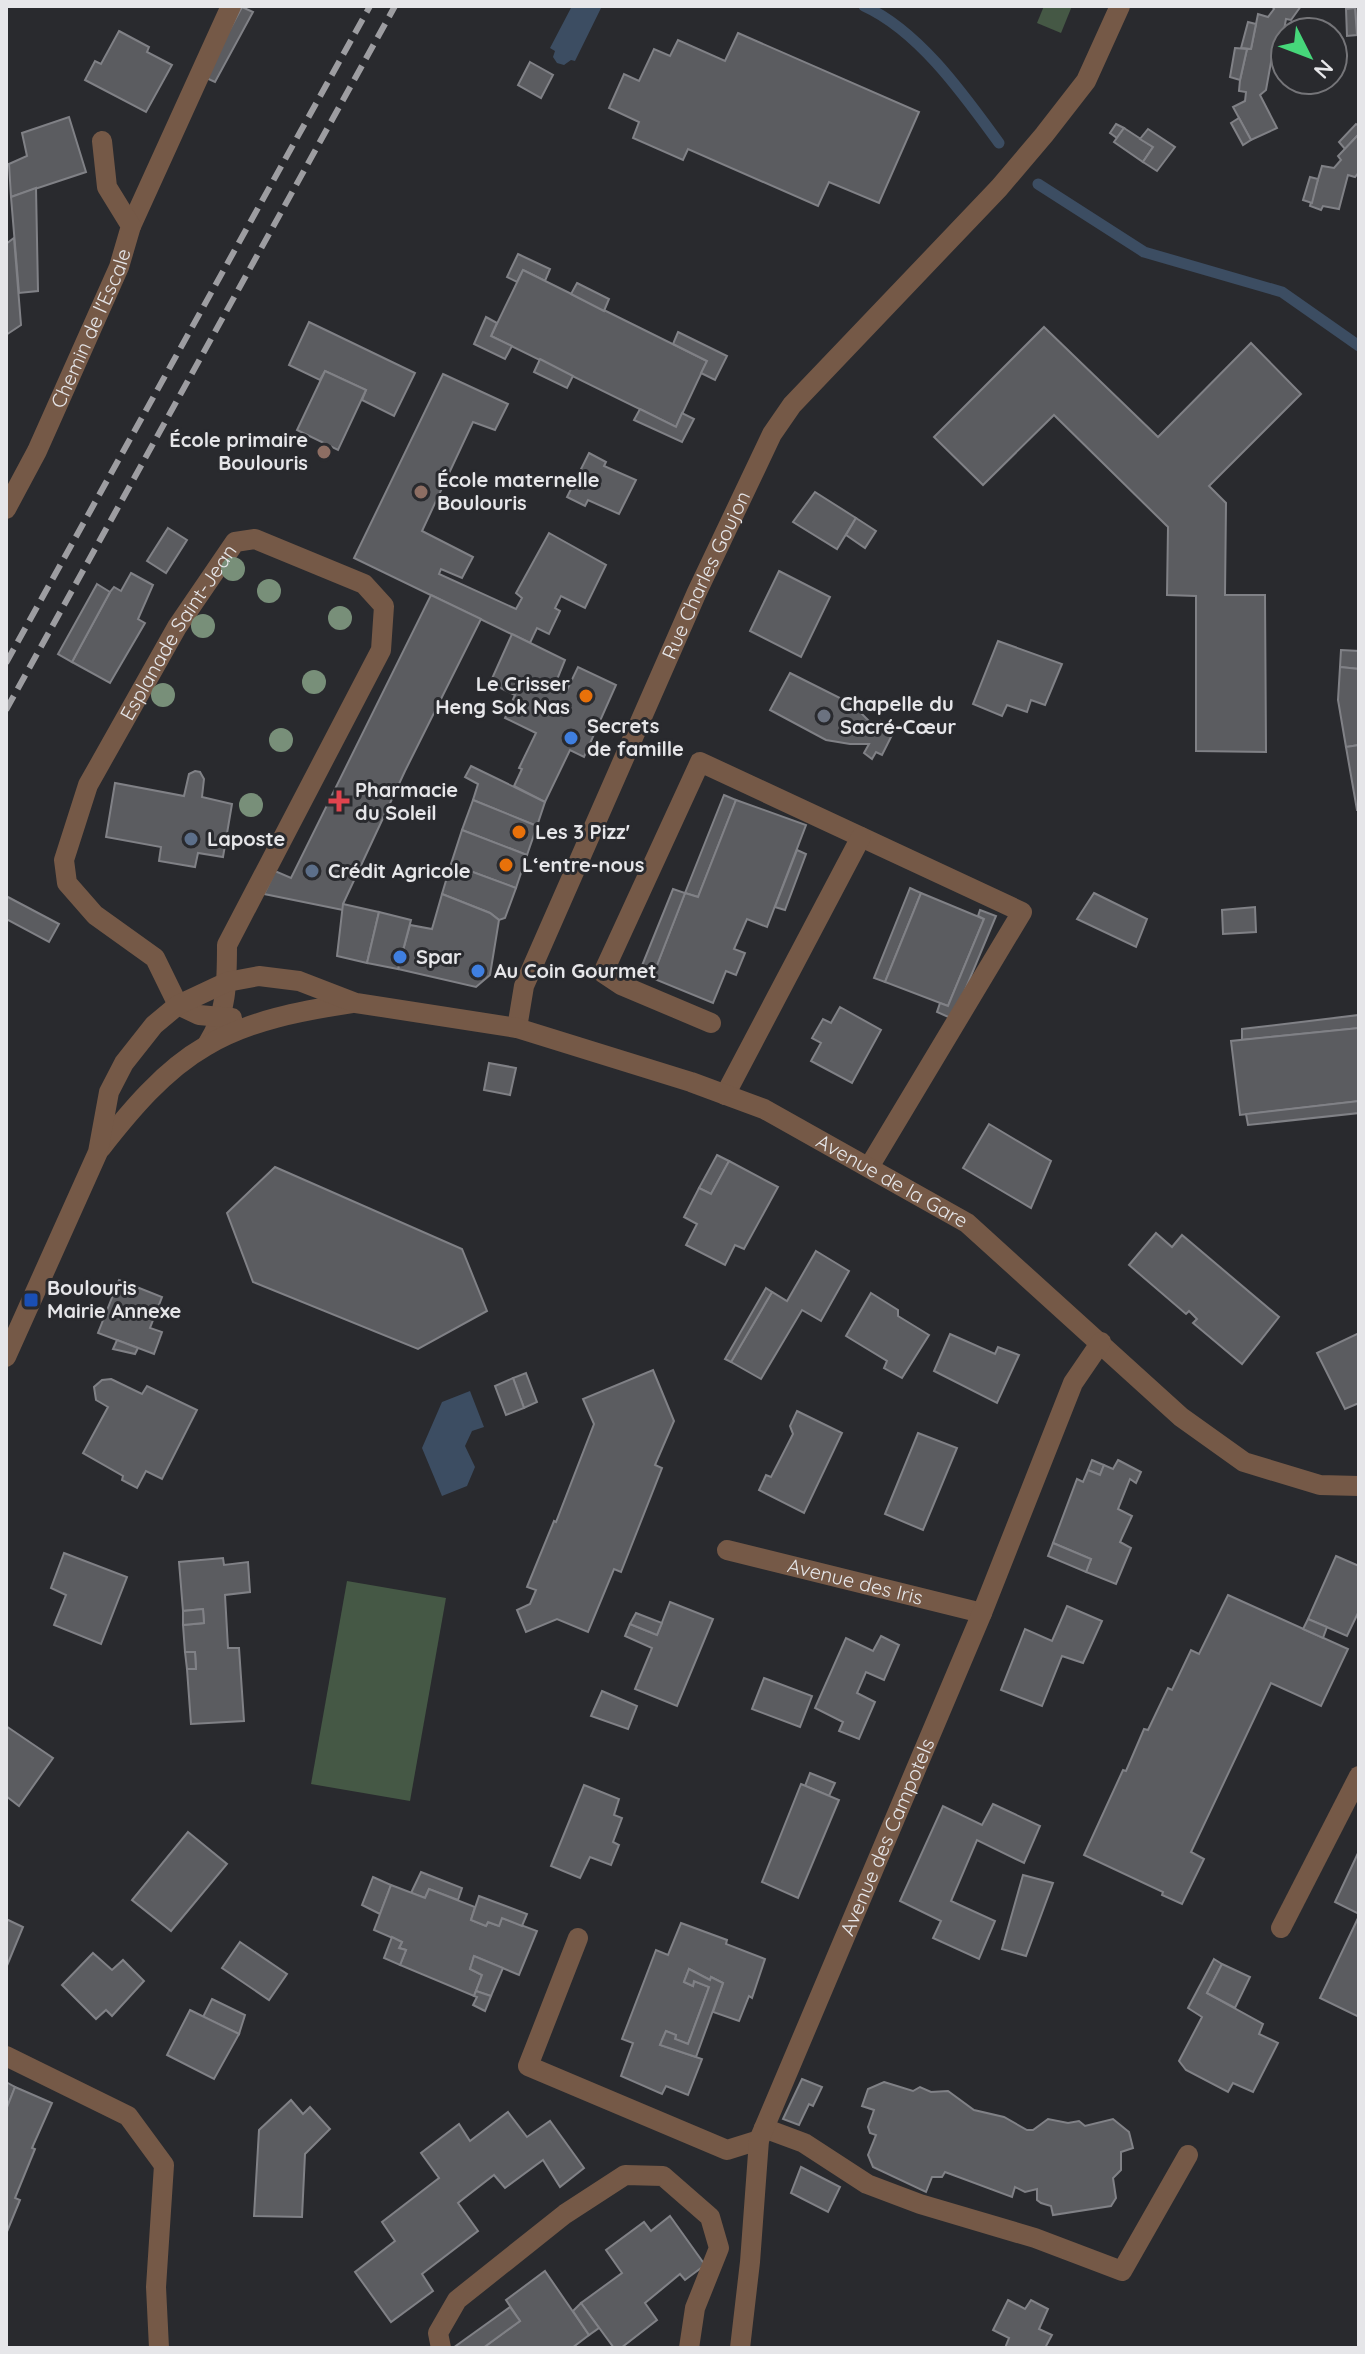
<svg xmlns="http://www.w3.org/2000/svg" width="1365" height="2354" font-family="Quicksand,sans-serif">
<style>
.green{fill:#455845}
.water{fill:#3c4d62}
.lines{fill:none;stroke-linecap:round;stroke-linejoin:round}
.stream{stroke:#3c4d62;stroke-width:11}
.building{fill:#5b5c60;stroke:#808186;stroke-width:2}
.minor{stroke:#755947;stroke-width:20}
.rail{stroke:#9d9da1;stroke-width:6;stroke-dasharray:16 8;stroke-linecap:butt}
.tree{fill:#788f79}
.education-dot{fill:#8d6e63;stroke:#292a2e;stroke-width:3}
.food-dot{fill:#e8710a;stroke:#292a2e;stroke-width:3}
.worship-dot{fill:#6b7280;stroke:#292a2e;stroke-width:3}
.shop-dot{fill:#3f7fe0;stroke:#292a2e;stroke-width:3}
.health-dot{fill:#e0444e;stroke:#292a2e;stroke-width:3}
.service-dot{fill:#5c6f8a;stroke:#292a2e;stroke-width:3}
.transit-dot{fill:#1a4fb4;stroke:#292a2e;stroke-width:3}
.labels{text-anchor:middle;stroke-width:6;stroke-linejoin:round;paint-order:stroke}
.street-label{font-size:20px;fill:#e6e6e9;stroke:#292a2e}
.poi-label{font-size:20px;font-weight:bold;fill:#e6e6e9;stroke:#292a2e;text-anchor:start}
</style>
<rect width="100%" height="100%" fill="#292a2e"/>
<g class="green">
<path d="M1044,6H1072L1061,33L1037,23Z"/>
<path d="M347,1581L446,1598L410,1801L311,1784Z"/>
</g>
<g class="water">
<path d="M572,6H602L575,61L571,60L564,65L557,63L553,57L555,51L550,48Z"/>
<path d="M470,1391L484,1427L472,1431L465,1446L475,1467L467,1486L442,1496L422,1448L442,1402Z"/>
</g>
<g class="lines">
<g class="stream">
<path d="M864,6C919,31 964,95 999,143"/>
<path d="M1038,184L1144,252L1282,292L1359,346"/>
</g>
</g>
<g class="building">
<path d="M1272,6H1301L1291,20L1286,19L1280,52L1273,51L1266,90L1260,95L1277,128L1251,140L1233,107L1245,101L1246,92L1239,91L1240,80L1247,49H1251L1258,14L1268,17L1274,9Z"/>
<path d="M1355,6H1359L1357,35L1355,8Z"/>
<path d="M242,7L253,12L215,82L204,77Z"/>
<path d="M1355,8L1357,35L1347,36L1346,9Z"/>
<path d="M1248,22L1256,24L1251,49L1241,48Z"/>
<path d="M119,31L149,47L147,52L172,65L146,112L85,80L95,61L101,64Z"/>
<path d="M738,33L919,112L879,203L829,182L818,206L688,149L683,160L633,138L639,122L609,108L624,74L639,81L654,49L670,56L678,40L725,61Z"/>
<path d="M1235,48L1247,49L1240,80L1230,77Z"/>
<path d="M530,62L553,75L541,98L518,85Z"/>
<path d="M69,117L86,172L11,197L9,164L27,156L22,133Z"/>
<path d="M1239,118L1251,140L1243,145L1231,123Z"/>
<path d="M1116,124L1124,128L1117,138L1110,133Z"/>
<path d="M1356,124L1359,126V134L1345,149L1339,142Z"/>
<path d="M1124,128L1153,147L1143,162L1114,142Z"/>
<path d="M1148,129L1175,147L1157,171L1143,162L1153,147L1140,139Z"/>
<path d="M1359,134V172L1355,177L1348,175L1339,209L1323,206L1321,210L1310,206L1322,166L1334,168L1341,160L1338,156Z"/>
<path d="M1310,177L1318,179L1312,203L1303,200Z"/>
<path d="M36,188L38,291L19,293L11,197Z"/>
<path d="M14,238L21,325L6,335V244Z"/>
<path d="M518,254L550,269L545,281L523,270L517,282L507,277Z"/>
<path d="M523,270L707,361L676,427L491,336Z"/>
<path d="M577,283L609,299L604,311L571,294Z"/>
<path d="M486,317L497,323L491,336L512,346L505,359L474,344Z"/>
<path d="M309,322L415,373L394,416L362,400L366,390L325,371L320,380L289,365Z"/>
<path d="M1044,327L1158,437L1251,343L1301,394L1209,486L1226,503L1225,595H1265L1266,752L1196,751V596L1167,595L1168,527L1054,415L983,485L934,437Z"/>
<path d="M678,332L727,356L715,380L701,373L707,361L673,344Z"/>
<path d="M540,359L573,376L567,388L534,372Z"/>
<path d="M325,371L366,390L338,450L297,430Z"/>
<path d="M443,374L508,404L495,430L473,422L422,531L473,557L462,578L441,569L439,574L516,609L522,598L516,593L549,533L606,565L585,608L561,596L555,608L560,611L549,634L537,628L530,643L354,558Z"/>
<path d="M640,409L676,427L682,413L694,419L682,442L634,420Z"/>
<path d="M589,453L606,462L604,466L636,480L619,514L588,500L585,506L567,497Z"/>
<path d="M815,492L856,518L837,549L793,522Z"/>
<path d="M856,518L876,531L865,548L846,535Z"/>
<path d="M168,528L187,540L166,573L147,561Z"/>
<path d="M779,571L830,597L801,657L750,631Z"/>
<path d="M131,573L153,585L138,619L145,623L110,683L72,662L110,592L114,587L121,591Z"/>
<path d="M97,584L110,592L72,662L58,654Z"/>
<path d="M431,595L481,619L405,771L343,904V910L264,894L275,871L291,878Z"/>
<path d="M512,634L565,660L556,682L567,690L578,667L616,685L584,757L570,750L545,802L514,786L522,769L519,768L536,733L505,718L515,695L490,683Z"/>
<path d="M998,641L1062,664L1045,705L1031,700L1027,712L1007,705L1002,716L973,704Z"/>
<path d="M1341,650L1359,651V669L1340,667Z"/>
<path d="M1340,667L1359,669V745L1346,747L1338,700Z"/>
<path d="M790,673L852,704L876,728L881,721L890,726L888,732L892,735L882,755L876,752L872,759L864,753L869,744H850L826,740L770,710Z"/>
<path d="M1359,745V810H1357L1346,747Z"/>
<path d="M471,766L545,802L537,826L473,800L478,784L465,777Z"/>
<path d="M195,771L200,772L204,779L202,797L232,804L223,857L198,853L195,867L159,861L161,847L106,837L115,783L184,796L189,774Z"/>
<path d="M724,795L736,800L698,897L685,893Z"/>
<path d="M473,800L537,826L527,855L462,830Z"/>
<path d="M736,800L806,825L767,927L747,919L734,949L745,953L736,975L726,971L713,1003L652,978L685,893L698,897Z"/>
<path d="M462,830L527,855L516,888L451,864Z"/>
<path d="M797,850L806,854L785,910L775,907Z"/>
<path d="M451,864L516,888L505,918L499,920L490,913L442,894Z"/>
<path d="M910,888L921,893L885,982L874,978Z"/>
<path d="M673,889L685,893L652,978L639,973Z"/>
<path d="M921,893L984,919L948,1006L885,982Z"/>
<path d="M1094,893L1147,919L1136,947L1077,919Z"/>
<path d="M442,894L490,913L499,920L490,975L476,987L398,969L410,925L432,929Z"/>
<path d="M6,896L59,924L49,942L6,919Z"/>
<path d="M343,904L379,912L367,963L337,956Z"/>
<path d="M1255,907L1256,932L1223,934L1222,910Z"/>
<path d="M980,910L996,916L953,1019L937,1012L940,1003L948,1006L984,919L978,916Z"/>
<path d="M379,912L411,920L398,969L367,963Z"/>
<path d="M840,1007L881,1030L852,1083L811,1061L821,1043L812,1038L823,1019L831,1023Z"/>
<path d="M1359,1015V1028L1242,1040V1029Z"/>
<path d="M1359,1028V1101L1240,1115L1231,1041Z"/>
<path d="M489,1063L516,1068L510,1095L484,1090Z"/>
<path d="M1359,1101V1113L1248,1125L1246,1114Z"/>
<path d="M989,1124L1051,1161L1031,1208L963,1168Z"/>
<path d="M717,1155L729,1161L711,1194L699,1188Z"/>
<path d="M729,1161L778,1187L744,1249L735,1245L725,1265L686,1245L697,1224L684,1217L699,1188L711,1194Z"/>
<path d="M275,1167L462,1249L487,1311L418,1349L253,1282L227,1213Z"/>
<path d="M1156,1233L1172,1247L1182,1235L1279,1317L1242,1364L1193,1323L1197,1319L1189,1311L1186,1314L1129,1265Z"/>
<path d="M816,1251L849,1271L821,1321L802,1310L761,1379L731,1362L772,1292L787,1301Z"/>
<path d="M119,1280L162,1297L150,1328L162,1332L154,1354L98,1333Z"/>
<path d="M766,1288L772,1292L731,1362L725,1359Z"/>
<path d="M871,1293L898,1310V1316L929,1335L902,1378L884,1368L887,1361L846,1336Z"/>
<path d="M1359,1333V1403L1345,1409L1317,1353Z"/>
<path d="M950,1334L995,1354L998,1347L1019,1355L997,1403L934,1371Z"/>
<path d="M117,1340L138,1348L135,1354L113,1349Z"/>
<path d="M653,1370L674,1421L655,1465L662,1468L621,1572L614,1569L588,1632L557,1619L526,1632L517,1610L530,1604L536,1590L527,1587L554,1521L556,1522L594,1424L583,1399Z"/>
<path d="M526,1373L537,1402L524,1408L513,1378Z"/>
<path d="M513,1378L524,1408L506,1415L495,1386Z"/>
<path d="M111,1379L142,1394L147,1386L197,1410L162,1479L146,1471L137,1488L122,1480L123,1476L83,1453L108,1407L96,1400L94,1387L102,1380Z"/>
<path d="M797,1411L842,1433L804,1513L759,1490L766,1475L771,1477L793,1434L790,1426Z"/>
<path d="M918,1433L957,1448L923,1530L885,1514Z"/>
<path d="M1092,1460L1104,1465L1100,1475L1088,1470Z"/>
<path d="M1118,1460L1141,1472L1136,1483L1130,1479L1118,1509L1132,1516L1120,1542L1131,1548L1116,1584L1086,1572L1091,1559L1053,1543L1077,1479L1083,1482L1088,1470L1100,1475L1104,1465L1113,1469Z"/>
<path d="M1053,1543L1091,1559L1086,1572L1048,1556Z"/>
<path d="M64,1553L127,1577L101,1644L54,1625L66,1595L51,1588Z"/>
<path d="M1336,1556L1359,1566V1611L1347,1636L1308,1619Z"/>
<path d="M223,1558L224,1565L248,1562L250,1592L225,1595L228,1648H239L244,1721L191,1724L187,1669H196L195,1652H185L183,1625L204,1623L203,1609L183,1611L179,1562Z"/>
<path d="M1228,1595L1348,1649L1321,1706L1271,1683L1191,1852L1204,1859L1182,1904L1162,1895L1163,1892L1084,1855L1123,1770L1126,1771L1144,1729L1148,1730L1168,1688L1172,1690L1191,1650L1199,1654Z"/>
<path d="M670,1602L713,1619L677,1706L635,1689L652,1648L625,1636L630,1624L657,1635Z"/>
<path d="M1067,1606L1102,1621L1083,1663L1062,1656L1042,1706L1001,1690L1025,1629L1052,1641Z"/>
<path d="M203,1609L204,1623L183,1625V1611Z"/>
<path d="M636,1613L662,1623L657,1635L630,1624Z"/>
<path d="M1308,1619L1327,1627L1323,1638L1303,1629Z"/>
<path d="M881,1636L899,1645L884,1680L866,1672L857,1693L875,1702L859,1739L839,1731L843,1722L815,1708L846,1638L873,1651Z"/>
<path d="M185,1652H195L196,1669H187Z"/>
<path d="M764,1678L812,1696L800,1727L752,1709Z"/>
<path d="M602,1691L637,1706L628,1729L591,1716Z"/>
<path d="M6,1726L53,1758L19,1806L6,1796Z"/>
<path d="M810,1773L835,1783L829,1796L805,1786Z"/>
<path d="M801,1784L839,1800L798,1898L762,1882Z"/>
<path d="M584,1785L619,1799L614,1815L622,1818L613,1842L619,1845L611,1865L590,1857L580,1878L551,1866Z"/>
<path d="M993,1804L1040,1826L1024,1863L977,1840L951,1901L995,1921L979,1959L933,1938L941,1921L900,1901L943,1806L982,1825Z"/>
<path d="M188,1832L227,1864L171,1931L132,1900Z"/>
<path d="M1359,1851V1914L1335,1902Z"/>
<path d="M421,1872L462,1888L458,1900L429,1889L425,1898L411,1893Z"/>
<path d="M1023,1875L1053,1883L1026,1956L1002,1949Z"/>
<path d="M373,1877L391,1885L380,1914L362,1905Z"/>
<path d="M391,1885L425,1898L429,1889L475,1907L471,1920L486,1926L488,1922L499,1926L502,1918L537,1931L519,1975L474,1956L470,1969L482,1975L474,1996L400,1965L406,1950L399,1948L402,1942L374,1930Z"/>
<path d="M479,1896L527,1914L522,1926L502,1918L499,1926L488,1922L486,1926L471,1920Z"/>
<path d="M1359,1916V2017L1320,1998Z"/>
<path d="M6,1919L23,1927L6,1968Z"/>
<path d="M681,1923L727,1940L726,1944L765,1959L752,1998L749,1996L739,2021L713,2012L723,1983L711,1977L710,1980L689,1969L684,1982L693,1986L694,1981L709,1987L688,2044L675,2039L676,2035L666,2031L660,2045L702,2059L688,2095L666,2086L662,2094L621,2076L633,2043L622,2039L656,1950L668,1955Z"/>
<path d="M392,1937L402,1942L399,1948L406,1950L400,1965L384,1958Z"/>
<path d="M240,1942L287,1974L269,2000L222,1968Z"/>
<path d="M93,1953L112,1970L123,1960L144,1981L112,2016L106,2010L96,2019L62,1985Z"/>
<path d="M474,1956L503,1968L491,1996L476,1991L482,1975L470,1969Z"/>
<path d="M1214,1959L1222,1964L1207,1993L1263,2024L1259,2034L1278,2043L1253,2092L1233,2083L1228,2092L1186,2070L1179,2061L1202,2017L1188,2008Z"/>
<path d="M1222,1964L1250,1977L1235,2008L1207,1993Z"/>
<path d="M689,1969L710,1980L711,1977L723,1983L696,2057L660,2045L666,2031L676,2035L675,2039L688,2044L709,1987L694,1981L693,1986L684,1982Z"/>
<path d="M476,1991L491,1996L485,2011L473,2005L477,1997L474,1996Z"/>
<path d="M212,1999L245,2015L239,2034L203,2017Z"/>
<path d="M190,2010L239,2034L214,2079L167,2055Z"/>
<path d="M802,2079L822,2087L813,2106L809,2104L799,2125L783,2119Z"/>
<path d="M6,2082L15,2087L6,2110Z"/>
<path d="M884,2082L913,2091L920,2087L931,2092L948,2091L974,2110L1004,2117L1027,2130H1033L1048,2119L1068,2123L1079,2121L1085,2126L1113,2119L1129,2132L1133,2148L1121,2152V2170L1113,2178L1116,2198L1111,2206L1053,2215L1051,2206L1041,2203L1037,2200V2189L1025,2192L1015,2187L1012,2197L945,2172L942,2177H932L926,2192L873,2167L868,2155L876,2135L870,2133L868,2127L874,2110L862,2106L868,2089Z"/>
<path d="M15,2087L52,2103L32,2148L35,2149L15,2198L20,2200L6,2234V2110Z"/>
<path d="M291,2100L303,2114L310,2107L330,2129L305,2154L302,2217L254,2216L259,2130Z"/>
<path d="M508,2112L527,2137L550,2121L584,2168L560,2187L543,2160L505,2188L494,2175L458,2203L478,2231L422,2274L433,2291L391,2322L355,2272L395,2241L382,2222L439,2178L421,2153L459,2124L470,2141Z"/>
<path d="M801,2167L840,2187L828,2212L791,2193Z"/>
<path d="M670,2216L705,2265L685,2280L680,2274L645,2303L657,2320L621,2348H614L581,2303L622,2273L606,2250L644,2222L651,2231Z"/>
<path d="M545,2271L589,2335L572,2348H483L520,2321L506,2300Z"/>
<path d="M1008,2300L1025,2309L1031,2300L1048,2309L1039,2329L1052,2335L1045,2348H1005L1009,2338L993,2330Z"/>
<path d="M581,2303L599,2328L589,2335L573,2311Z"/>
<path d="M510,2307L520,2321L483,2348H453Z"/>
</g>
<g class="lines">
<g class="minor">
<path d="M131,226L231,6"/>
<path id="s1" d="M6,509L37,451L119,267L131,226L107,187L102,141"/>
<path id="s2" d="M178,1005L155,958L95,915L67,883L64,860L88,785L177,627L235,542L255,539L364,584L384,606L381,650L227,945C227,982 227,1014 207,1045"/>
<path d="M178,1005L199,1015L232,1018"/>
<path d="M711,1023L621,985L603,973L700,762L1022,912L869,1167"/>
<path id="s3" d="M517,1028L524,986L697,592L772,434L792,405L999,188L1044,135L1086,81L1120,6"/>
<path d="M725,1095L861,837"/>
<path d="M101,1148C130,1111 164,1070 206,1046C250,1020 301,1011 352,1003"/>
<path id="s4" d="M6,1357L98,1152L109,1092L124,1063L154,1025L178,1005L227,982L259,976L299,981L356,1003L517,1028L691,1082L764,1109L967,1223L1181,1417L1244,1462L1320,1485L1359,1486"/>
<path id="s5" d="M727,1550L982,1613"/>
<path d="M1281,1928L1359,1776"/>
<path d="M578,1938L528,2066L727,2150L759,2140"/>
<path d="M6,2056L128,2116L164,2165L156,2287L159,2348"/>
<path d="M764,2128L804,2143L867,2184L920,2204L1035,2238L1122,2271L1188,2155"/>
<path d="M441,2348L438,2333L457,2300L565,2214L625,2175L663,2176L710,2217L719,2248L695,2308L689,2348"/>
<path id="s6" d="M740,2348L750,2262L759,2140L982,1613L1073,1383L1101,1342"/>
</g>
<g class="rail">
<path d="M6,663L370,6"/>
<path d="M6,710L395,6"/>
</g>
</g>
<g class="tree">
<circle cx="233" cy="569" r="12"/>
<circle cx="269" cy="591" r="12"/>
<circle cx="340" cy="618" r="12"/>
<circle cx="203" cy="626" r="12"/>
<circle cx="314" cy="682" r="12"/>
<circle cx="163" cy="695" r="12"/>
<circle cx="281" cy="740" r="12"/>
<circle cx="251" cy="805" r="12"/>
</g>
<g class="education-dot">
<circle cx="324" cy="452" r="8"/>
<circle cx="421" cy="492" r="8"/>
</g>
<g class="food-dot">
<circle cx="586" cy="696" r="8"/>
<circle cx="519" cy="832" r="8"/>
<circle cx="506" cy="865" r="8"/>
</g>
<circle class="worship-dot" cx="824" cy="716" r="8"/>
<g class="shop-dot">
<circle cx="571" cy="738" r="8"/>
<circle cx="400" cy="957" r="8"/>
<circle cx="478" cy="971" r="8"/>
</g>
<path class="health-dot" d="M335 789h8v8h8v8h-8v8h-8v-8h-8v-8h8z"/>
<g class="service-dot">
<circle cx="191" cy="839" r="8"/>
<circle cx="312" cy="871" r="8"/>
</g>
<rect class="transit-dot" x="23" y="1292" width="16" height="16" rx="4"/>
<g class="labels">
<g class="street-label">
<text dy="7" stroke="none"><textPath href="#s1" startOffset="200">Chemin de l'Escale</textPath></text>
<text dy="7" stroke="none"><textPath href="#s3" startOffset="492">Rue Charles Goujon</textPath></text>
<text dy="7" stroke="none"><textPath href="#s2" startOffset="448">Esplanade Saint-Jean</textPath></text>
<text dy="7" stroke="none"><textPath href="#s4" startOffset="1156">Avenue de la Gare</textPath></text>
<text dy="7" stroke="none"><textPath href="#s5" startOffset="132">Avenue des Iris</textPath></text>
<text dy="7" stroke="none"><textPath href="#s6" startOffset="538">Avenue des Campotels</textPath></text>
</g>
<g class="poi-label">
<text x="308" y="447" text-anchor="end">École primaire<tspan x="308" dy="23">Boulouris</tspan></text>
<text x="437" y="487">École maternelle<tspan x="437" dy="23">Boulouris</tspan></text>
<text x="570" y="691" text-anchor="end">Le Crisser<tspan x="570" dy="23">Heng Sok Nas</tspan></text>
<text x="840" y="711">Chapelle du<tspan x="840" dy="23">Sacré-Cœur</tspan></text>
<text x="587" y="733">Secrets<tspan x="587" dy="23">de famille</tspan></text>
<text x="355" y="797">Pharmacie<tspan x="355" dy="23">du Soleil</tspan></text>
<text x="535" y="839">Les 3 Pizz'</text>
<text x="207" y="846">Laposte</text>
<text x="522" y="872">L‘entre-nous</text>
<text x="328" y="878">Crédit Agricole</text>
<text x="416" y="964">Spar</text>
<text x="494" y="978">Au Coin Gourmet</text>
<text x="47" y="1295">Boulouris<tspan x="47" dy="23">Mairie Annexe</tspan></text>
</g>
</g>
<rect width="1365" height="2354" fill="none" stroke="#e6e6e9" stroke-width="16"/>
<g transform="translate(1309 56) rotate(132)"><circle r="38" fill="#292a2e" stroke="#757579" stroke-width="2"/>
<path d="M0-6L14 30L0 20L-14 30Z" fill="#46d77a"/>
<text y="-12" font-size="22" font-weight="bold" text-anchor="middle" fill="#e6e6e9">N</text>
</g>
</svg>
